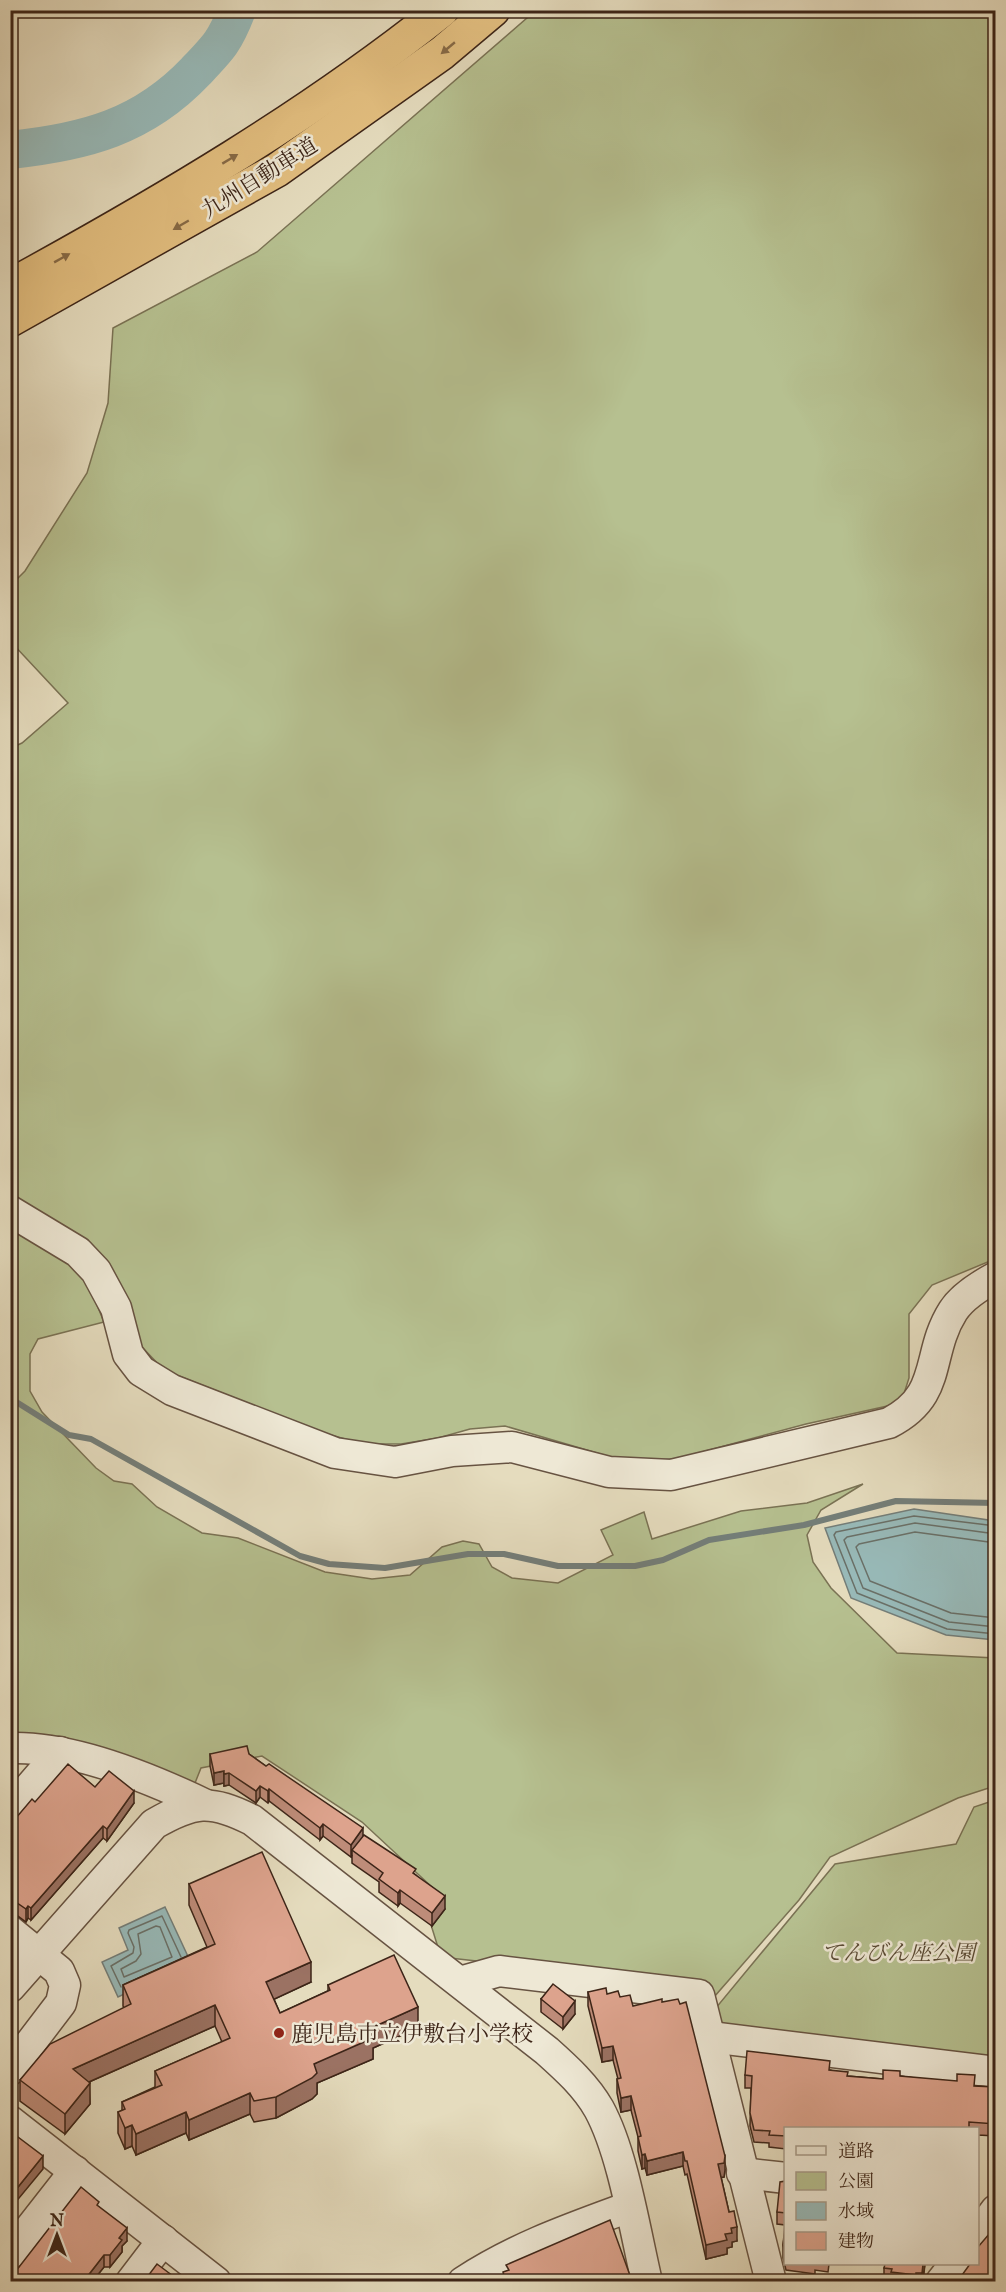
<svg xmlns="http://www.w3.org/2000/svg" width="1006" height="2292" font-family="'IM FELL English','Noto Serif JP',serif">
<style>
.green{fill:#b6c090;stroke:#7a7254;stroke-width:1.5}
.water{fill:#98bab9;stroke:#747e79;stroke-width:1.5}
.lines{fill:none;stroke-linecap:round;stroke-linejoin:round}
.shore{stroke:#6a7068;stroke-width:1.5}
.stream{stroke:#747e79;stroke-width:6}
.river{stroke:#98bab9;stroke-width:38}
.minor-casing{stroke:#675342;stroke-width:33}
.highway-casing{stroke:#3d2518;stroke-width:36}
.minor{stroke:#eee8d5;stroke-width:30}
.highway{stroke:#e2be7f;stroke-width:33}
.wall{fill:#be8c79;stroke:#3d2518;stroke-width:1.5}
.shaded-wall{fill:#9b7263;stroke:#3d2518;stroke-width:1.5}
.building{fill:#dda38d;stroke:#3d2518;stroke-width:1.5}
.oneway{fill:#876a46}
.poi-dot{fill:#8f2418;stroke:#eee8d5;stroke-width:2}
.labels{text-anchor:middle;stroke-width:5;stroke-linejoin:round;paint-order:stroke}
.street-label{font-size:22px;fill:#3d2518;stroke:#eee8d5}
.park-label{font-size:22px;font-style:italic;fill:#5b4c36;stroke:#eee8d5}
.poi-label{font-size:22px;fill:#3d2518;stroke:#eee8d5;text-anchor:start}
</style>
<rect width="100%" height="100%" fill="#e5dcbe"/>
<filter id="stains"><feTurbulence type="fractalNoise" baseFrequency=".00333" numOctaves="4"/><feColorMatrix values="0 0 0 0 .2 0 0 0 0 .09 0 0 0 0 .02 0 0 0 .5 -.17"/></filter>
<radialGradient id="worn" r=".72"><stop offset=".6" stop-color="#630" stop-opacity="0"/><stop offset="1" stop-color="#630" stop-opacity=".3"/></radialGradient>
<g class="green">
<path d="M535,11H995V1259L932,1285L909,1314V1378L901,1403L806,1424L676,1459L624,1461L505,1426L470,1429L438,1438L401,1444H363L320,1432L164,1370L139,1344L122,1291L11,1198V748L22,743L68,703L11,642V585L25,571L87,473L108,403L113,328L257,252Z"/>
<path d="M10,1222L68,1260L89,1286L104,1322L38,1339L30,1354V1391L42,1412L96,1468L114,1481L132,1484L157,1507L202,1533L238,1538L325,1572L372,1579L410,1575L442,1547L463,1541L479,1544L492,1567L512,1578L558,1583L613,1555L601,1530L644,1512L652,1539L741,1511L807,1503L863,1484L821,1510L807,1535L813,1562L831,1588L897,1653L995,1658V1786L958,1798L830,1857L799,1900L707,2005L644,1980L441,1957L427,1912L434,1889L362,1822L262,1756L201,1768L195,1783L97,1754L11,1744Z"/>
<path d="M995,1800V2061L724,2029L715,2009L835,1864L956,1844L974,1807Z"/>
</g>
<g class="water">
<path d="M914,1509L995,1521V1640L946,1635L851,1598L825,1528Z"/>
<path d="M165,1907L191,1963L118,1997L102,1962L128,1950L119,1928Z"/>
</g>
<g class="lines">
<g class="shore">
<path d="M996,1526L914,1516L836,1532L834,1535L857,1593L947,1629L996,1634"/>
<path d="M996,1534L915,1523L847,1537L844,1540L863,1588L949,1622L996,1627"/>
<path d="M996,1543L915,1532L859,1544L856,1547L870,1581L951,1613L996,1618"/>
<path d="M156,1926L160,1927L172,1957L124,1977L121,1969L136,1961L141,1954L138,1934Z"/>
<path d="M121,1987L111,1966L133,1953L134,1947L128,1933L129,1930L162,1916L181,1957"/>
</g>
<path class="stream" d="M10,1398L69,1435L91,1439L300,1556L329,1564L385,1568L468,1554H504L558,1566H635L663,1560L709,1540L804,1525L896,1501L996,1503"/>
<path class="river" d="M10,150C85,142 143,127 196,71C219,47 225,41 237,10"/>
<defs>
<g id="minor">
<path d="M10,1211L78,1252L96,1271L116,1308L128,1354L141,1371L172,1390L335,1453L395,1462L452,1451L512,1447L609,1472L671,1475L889,1423C944,1395 925,1355 953,1311C962,1297 981,1285 996,1277"/>
<path d="M10,1748C72,1746 150,1778 206,1805"/>
<path d="M10,1810L60,1752"/>
<path d="M10,1931L59,1971L65,1985L61,2003L10,2070"/>
<path d="M460,1982L499,1971L699,1995L771,2282"/>
<path d="M10,1987L154,1824C194,1801 210,1799 252,1820L547,2051C566,2068 586,2086 599,2109C623,2153 635,2231 647,2282"/>
<path d="M710,2037L996,2072"/>
<path d="M10,2121L216,2282"/>
<path d="M742,2173L786,2178"/>
<path d="M978,2234L996,2210"/>
<path d="M10,2254L75,2171"/>
<path d="M131,2282L163,2240"/>
<path d="M463,2282C517,2247 569,2229 629,2207"/>
<path d="M941,2282L955,2264"/>
</g>
<g id="highway">
<path d="M10,286C160,204 308,117 442,10"/>
<path d="M10,320L277,170L442,53L493,10"/>
</g>
</defs>
<use href="#minor" class="minor-casing"/>
<use href="#highway" class="highway-casing"/>
<use href="#minor" class="minor"/>
<use href="#highway" class="highway"/>
</g>
<g class="wall">
<path d="M210,1754H249L363,1835L416,1875L445,1909L432,1926L400,1903L398,1906L379,1892V1882L352,1863V1855L351,1857L323,1836L320,1840L269,1801L268,1803L260,1797L256,1803L229,1785L224,1786V1783L214,1785L210,1766Z"/>
<path d="M95,1787L134,1803L107,1841L103,1838L31,1920L28,1918L26,1922L10,1910V1825L35,1802Z"/>
<path d="M189,1884L311,1982L274,1999L280,2013L328,1991V1985L418,2028L373,2048V2059L317,2083V2094L312,2099L276,2118L254,2122L250,2114L189,2140L186,2133L136,2155L132,2146L125,2149L118,2133V2112L122,2111V2102L155,2087V2071L222,2042L215,2026L89,2082L90,2104L65,2134L20,2101V2080L124,2008L123,2006V1985L207,1947L189,1905Z"/>
<path d="M588,1992L607,1994L620,1997L633,2006L725,2170L724,2177H721L729,2212L737,2241L732,2242V2247L727,2248V2254L706,2259L687,2174L685,2175L683,2166L647,2175L645,2168L642,2169L638,2151V2137L631,2110L621,2112L617,2093V2079H618L613,2060L602,2062L588,2006Z"/>
<path d="M541,1999L575,2014L563,2029L541,2012Z"/>
<path d="M830,2070L848,2076L883,2079L900,2076L975,2086L996,2087V2136L978,2135V2128H786V2149L769,2147V2143L754,2142L750,2126L751,2088H745V2075Z"/>
<path d="M786,2181V2264H829L828,2272L815,2270V2274L786,2270L783,2258V2245L785,2225L777,2224V2212Z"/>
<path d="M99,2207L127,2241L122,2246V2252L110,2267H104L92,2282H10L16,2271Z"/>
<path d="M925,2264L923,2282H891L884,2280V2268Z"/>
</g>
<g class="shaded-wall">
<path d="M16,1764V1777L10,1783V1770Z"/>
<path d="M224,1771V1783L214,1785V1773Z"/>
<path d="M229,1773V1785L224,1786V1774Z"/>
<path d="M260,1786V1797L256,1803V1791Z"/>
<path d="M269,1789V1801L268,1803V1791Z"/>
<path d="M134,1791V1803L107,1841V1829Z"/>
<path d="M323,1824V1836L320,1840V1828Z"/>
<path d="M103,1826V1838L31,1920V1908Z"/>
<path d="M363,1828V1840L352,1850V1855L351,1857V1845Z"/>
<path d="M400,1890V1903L398,1906V1893Z"/>
<path d="M445,1896V1909L432,1926V1913Z"/>
<path d="M28,1906V1918L26,1922V1909Z"/>
<path d="M311,1962V1982L266,2003V1982Z"/>
<path d="M575,2001V2014L563,2029V2017Z"/>
<path d="M215,2005V2026L73,2089V2069Z"/>
<path d="M418,2007V2028L373,2048V2059L317,2083V2094L312,2099L276,2118V2097L314,2064L369,2029Z"/>
<path d="M613,2046V2060L602,2062V2048Z"/>
<path d="M90,2083V2104L65,2134V2114Z"/>
<path d="M250,2093V2114L189,2140V2120Z"/>
<path d="M631,2096V2110L621,2112V2098Z"/>
<path d="M186,2112V2133L136,2155V2134Z"/>
<path d="M132,2125V2146L125,2149V2128Z"/>
<path d="M683,2152V2166L647,2175V2161Z"/>
<path d="M645,2154V2168L642,2169V2155Z"/>
<path d="M43,2156V2169L10,2209V2197Z"/>
<path d="M725,2156V2170L724,2177L718,2178V2164Z"/>
<path d="M737,2227V2241L732,2242V2247L727,2248V2254L706,2259V2245L725,2234L731,2228Z"/>
<path d="M127,2228V2241L122,2246V2252L110,2267V2255L119,2238Z"/>
<path d="M104,2255V2267L92,2282H83Z"/>
<path d="M923,2264H925L922,2282V2273Z"/>
</g>
<g class="building">
<path d="M247,1746L249,1754L266,1766L269,1764L363,1828L351,1845L323,1824L320,1828L269,1789L268,1791L260,1786L256,1791L229,1773L224,1774V1771L214,1773L210,1754Z"/>
<path d="M10,1752L15,1753L16,1764L10,1770Z"/>
<path d="M68,1764L95,1787L109,1771L134,1791L107,1829L103,1826L31,1908L28,1906L26,1909L10,1898V1825L32,1799L35,1802Z"/>
<path d="M364,1835L416,1869L413,1873L445,1896L432,1913L400,1890L398,1893L379,1879L383,1873L352,1850Z"/>
<path d="M262,1852L311,1962L266,1982L280,2013L330,1990L328,1985L394,1955L418,2007L369,2029L373,2038L314,2064L317,2073L312,2078L276,2097L254,2101L250,2093L189,2120L186,2112L136,2134L132,2125L125,2128L118,2112L125,2109L122,2102L162,2085L155,2071L230,2038L215,2005L73,2069L90,2083L65,2114L20,2080L50,2044L131,2004L123,1985L215,1944L189,1884Z"/>
<path d="M553,1984L575,2001L563,2017L541,1999Z"/>
<path d="M606,1988L607,1994L618,1991L620,1997L630,1995L633,2006L662,1999V2002L678,1999L680,2004L686,2002L725,2156L724,2163L718,2164L729,2212L734,2211L737,2227L731,2228L732,2233L725,2234L727,2240L706,2245L687,2161H685L683,2152L647,2161L645,2154L642,2155L638,2137L641,2136L631,2096L621,2098L617,2079L621,2078L613,2046L602,2048L588,1992Z"/>
<path d="M747,2051L830,2061L829,2070L848,2072L847,2076L883,2079V2070L900,2071V2076L957,2081V2074L975,2075L974,2086L996,2087V2124L969,2122V2128H786V2136L769,2135L770,2131L754,2130L750,2113L752,2076L745,2075Z"/>
<path d="M10,2131L43,2156L10,2197Z"/>
<path d="M786,2181V2213L777,2212L780,2182Z"/>
<path d="M81,2187L99,2202L97,2205L127,2228L119,2238L122,2240L110,2255H104L83,2282H10V2270L12,2268L16,2271Z"/>
<path d="M610,2220L632,2281L496,2282L504,2276L503,2272L509,2270L506,2265Z"/>
<path d="M786,2224V2256L783,2245Z"/>
<path d="M996,2226V2282H957L970,2264H978V2247Z"/>
<path d="M157,2264L181,2282H142L145,2280Z"/>
<path d="M885,2264H923L922,2273H916V2275L891,2272L892,2269L884,2268Z"/>
<path d="M196,2276L206,2282H192Z"/>
</g>
<defs><path id="oneway-solid" d="M-6-.8H1V-3.2L6.5 0L1 3.2V.8H-6Z" transform="scale(1.5)"/></defs>
<g class="oneway">
<use href="#oneway-solid" transform="translate(448 48) rotate(140)"/>
<use href="#oneway-solid" transform="translate(230 159) rotate(-31)"/>
<use href="#oneway-solid" transform="translate(181 225) rotate(150)"/>
<use href="#oneway-solid" transform="translate(62 258) rotate(-29)"/>
</g>
<circle class="poi-dot" cx="279" cy="2033" r="6"/>
<g class="labels">
<g class="street-label">
<text transform="translate(259 177) rotate(-32)" y="8">九州自動車道</text>
</g>
<g class="park-label">
<text x="898" y="1960">てんびん座公園</text>
</g>
<g class="poi-label">
<text x="291" y="2041">鹿児島市立伊敷台小学校</text>
</g>
</g>
<rect width="1006" height="2292" fill="none" stroke="#e5dcbe" stroke-width="36"/>
<rect x="12" y="12" width="982" height="2268" fill="none" stroke="#3d2518" stroke-width="3"/>
<rect x="18" y="18" width="970" height="2256" fill="none" stroke="#3d2518" stroke-width="1.5"/>
<rect x="784" y="2127" width="195" height="138" fill="#eee8d5" stroke="#a79a89" stroke-width="1.5"/>
<rect x="796" y="2146" width="30" height="9" fill="#eee8d5" stroke="#a79a89" stroke-width="1.5"/>
<text x="838" y="2157" font-size="18" fill="#3d2518">道路</text>
<rect x="796" y="2172" width="30" height="18" fill="#b6c090" stroke="#a79a89" stroke-width="1.5"/>
<text x="838" y="2187" font-size="18" fill="#3d2518">公園</text>
<rect x="796" y="2202" width="30" height="18" fill="#98bab9" stroke="#a79a89" stroke-width="1.5"/>
<text x="838" y="2217" font-size="18" fill="#3d2518">水域</text>
<rect x="796" y="2232" width="30" height="18" fill="#dda38d" stroke="#a79a89" stroke-width="1.5"/>
<text x="838" y="2247" font-size="18" fill="#3d2518">建物</text>
<g transform="translate(57 2235)" stroke="#eee8d5" stroke-width="4.5" paint-order="stroke">
<path d="M0-4.5L10 22L0 15L-10 22Z" fill="#3d2518"/>
<text y="-9" font-size="16" font-weight="bold" text-anchor="middle" fill="#3d2518">N</text>
</g>
<rect width="100%" height="100%" filter="url(#stains)"/>
<rect width="100%" height="100%" fill="url(#worn)"/>
</svg>
